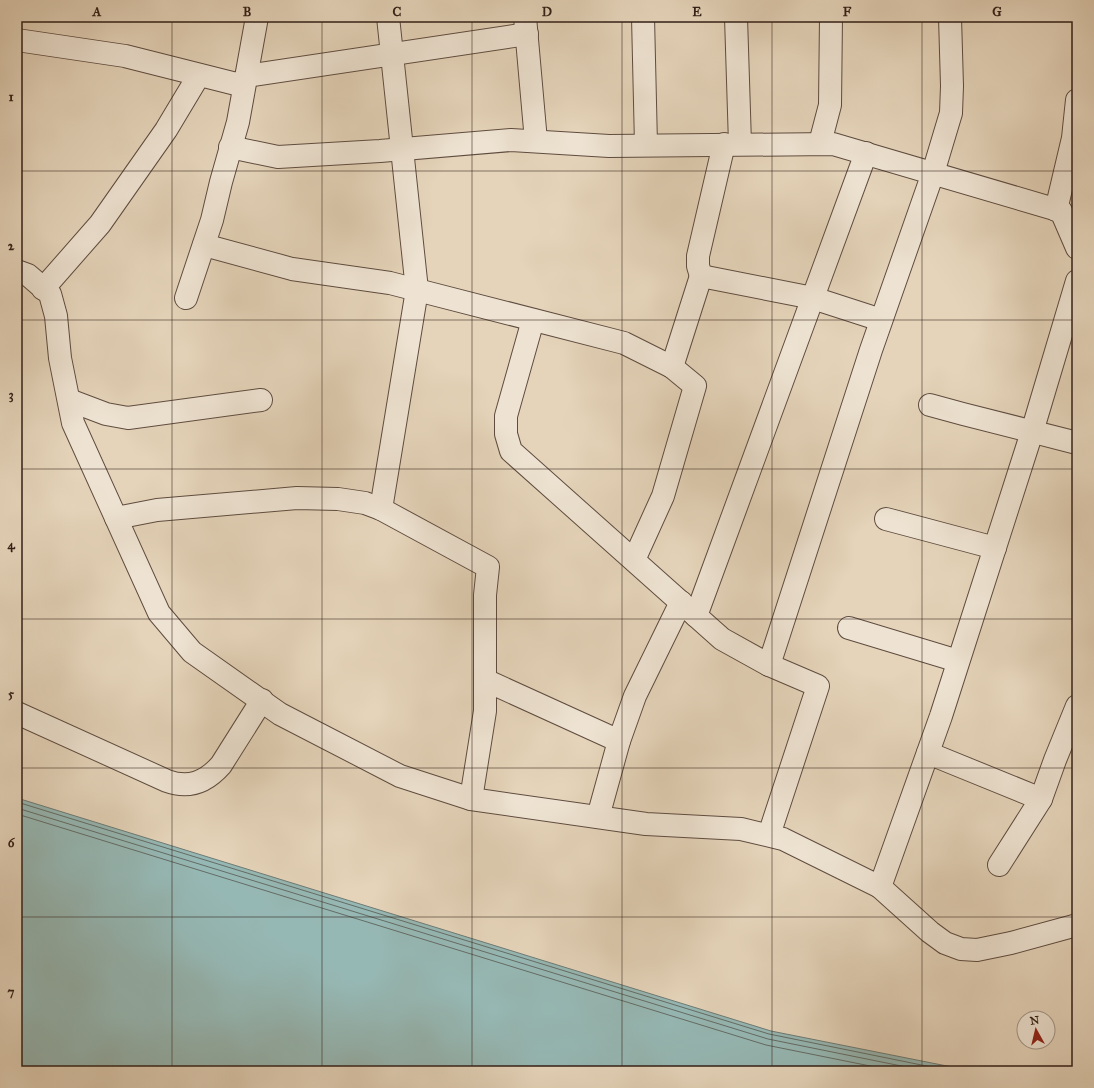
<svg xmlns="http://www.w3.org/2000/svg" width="1094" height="1088" font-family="'IM FELL Great Primer',serif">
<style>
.water{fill:#96b8b4;stroke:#6e7b75}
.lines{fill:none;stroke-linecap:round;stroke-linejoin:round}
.shore{stroke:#646c66;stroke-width:1}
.minor-casing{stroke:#5f4c40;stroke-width:24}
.minor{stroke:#eee3d2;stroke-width:22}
.grid{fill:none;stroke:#321f17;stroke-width:1;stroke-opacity:0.55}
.neatline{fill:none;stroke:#321f17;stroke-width:1.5}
.grid-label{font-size:13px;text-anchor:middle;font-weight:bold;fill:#321f17}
</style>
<rect width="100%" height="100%" fill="#e5d4ba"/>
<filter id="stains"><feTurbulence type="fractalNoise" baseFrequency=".005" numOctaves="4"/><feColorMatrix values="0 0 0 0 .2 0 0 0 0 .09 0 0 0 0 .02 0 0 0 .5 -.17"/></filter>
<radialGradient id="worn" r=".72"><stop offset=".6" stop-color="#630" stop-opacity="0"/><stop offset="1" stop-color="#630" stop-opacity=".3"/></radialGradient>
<path class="water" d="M17,798L771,1031L972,1071H17Z"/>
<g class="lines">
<g class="shore">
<path d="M17,802L769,1034L951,1071"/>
<path d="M17,808L768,1039L926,1071"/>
<path d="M17,814L766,1045L895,1071"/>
</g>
<defs>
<g id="minor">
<path d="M525,17L536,141"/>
<path d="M643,17L646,145"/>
<path d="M736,17L740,144"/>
<path d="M17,40L125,56L244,86"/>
<path d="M246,76L527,34"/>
<path d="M820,143L830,105L831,17"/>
<path d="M230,147L278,157L380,151L511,140L609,146L833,144L1061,211L1077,248"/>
<path d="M1056,210L1073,138L1077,100"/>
<path d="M204,245L292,269L390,283L624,343L672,367L695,386L663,496L634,560"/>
<path d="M17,271L28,275L50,294L56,316L60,358L73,423L159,613L192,652L280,714L400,776L471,799L646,824L741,829L783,839L880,887L941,716L1032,432L1077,281"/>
<path d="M701,276L698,266V256L724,144"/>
<path d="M43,289L100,224L166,130L199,75"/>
<path d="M186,298L212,220L221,182L238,122L257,17"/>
<path d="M533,320L506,416V434L511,451L722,639L769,665L818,686L769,835"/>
<path d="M672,367L701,276L813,298L881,320"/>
<path d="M69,400L106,414L128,418L261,400"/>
<path d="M930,405L963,414L1077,443"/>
<path d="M381,509L417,290L388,17"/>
<path d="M116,518L157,510L297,498L338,499L365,503L381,509L488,567L485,595V711L471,799"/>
<path d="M886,519L995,548"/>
<path d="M696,616L866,153"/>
<path d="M849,628L958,661"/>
<path d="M769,665L871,350L933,173L951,113L952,86L950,17"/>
<path d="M485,680L619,741"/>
<path d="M17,713L167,781C189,789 206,782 221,765L262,700"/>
<path d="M928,753L1041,799"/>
<path d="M598,817L619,741L635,696L681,602"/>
<path d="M999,865L1041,799L1055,760L1077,706"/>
<path d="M880,887L930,932L945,943L961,949L977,950L1011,943L1077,925"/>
</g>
</defs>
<use href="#minor" class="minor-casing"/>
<use href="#minor" class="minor"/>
</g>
<path class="grid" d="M172,17V1071M322,17V1071M472,17V1071M622,17V1071M772,17V1071M922,17V1071M17,171H1077M17,320H1077M17,469H1077M17,619H1077M17,768H1077M17,917H1077"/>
<rect width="1094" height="1088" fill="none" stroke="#e5d4ba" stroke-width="44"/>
<g transform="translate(1036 1030) rotate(352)"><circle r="19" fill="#eee3d2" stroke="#a39587"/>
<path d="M0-3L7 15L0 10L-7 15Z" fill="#8f2418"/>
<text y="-6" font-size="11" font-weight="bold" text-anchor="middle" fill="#321f17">N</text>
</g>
<rect x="22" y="22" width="1050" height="1044" class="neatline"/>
<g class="grid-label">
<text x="97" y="16">A</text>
<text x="247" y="16">B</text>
<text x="397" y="16">C</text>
<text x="547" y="16">D</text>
<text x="697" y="16">E</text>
<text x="847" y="16">F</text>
<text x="997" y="16">G</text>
<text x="11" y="101">1</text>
<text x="11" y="250">2</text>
<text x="11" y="399">3</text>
<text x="11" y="549">4</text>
<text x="11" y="698">5</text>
<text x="11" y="847">6</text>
<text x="11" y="996">7</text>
</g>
<rect width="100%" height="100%" filter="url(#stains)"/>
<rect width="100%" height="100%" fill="url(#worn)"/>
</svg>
